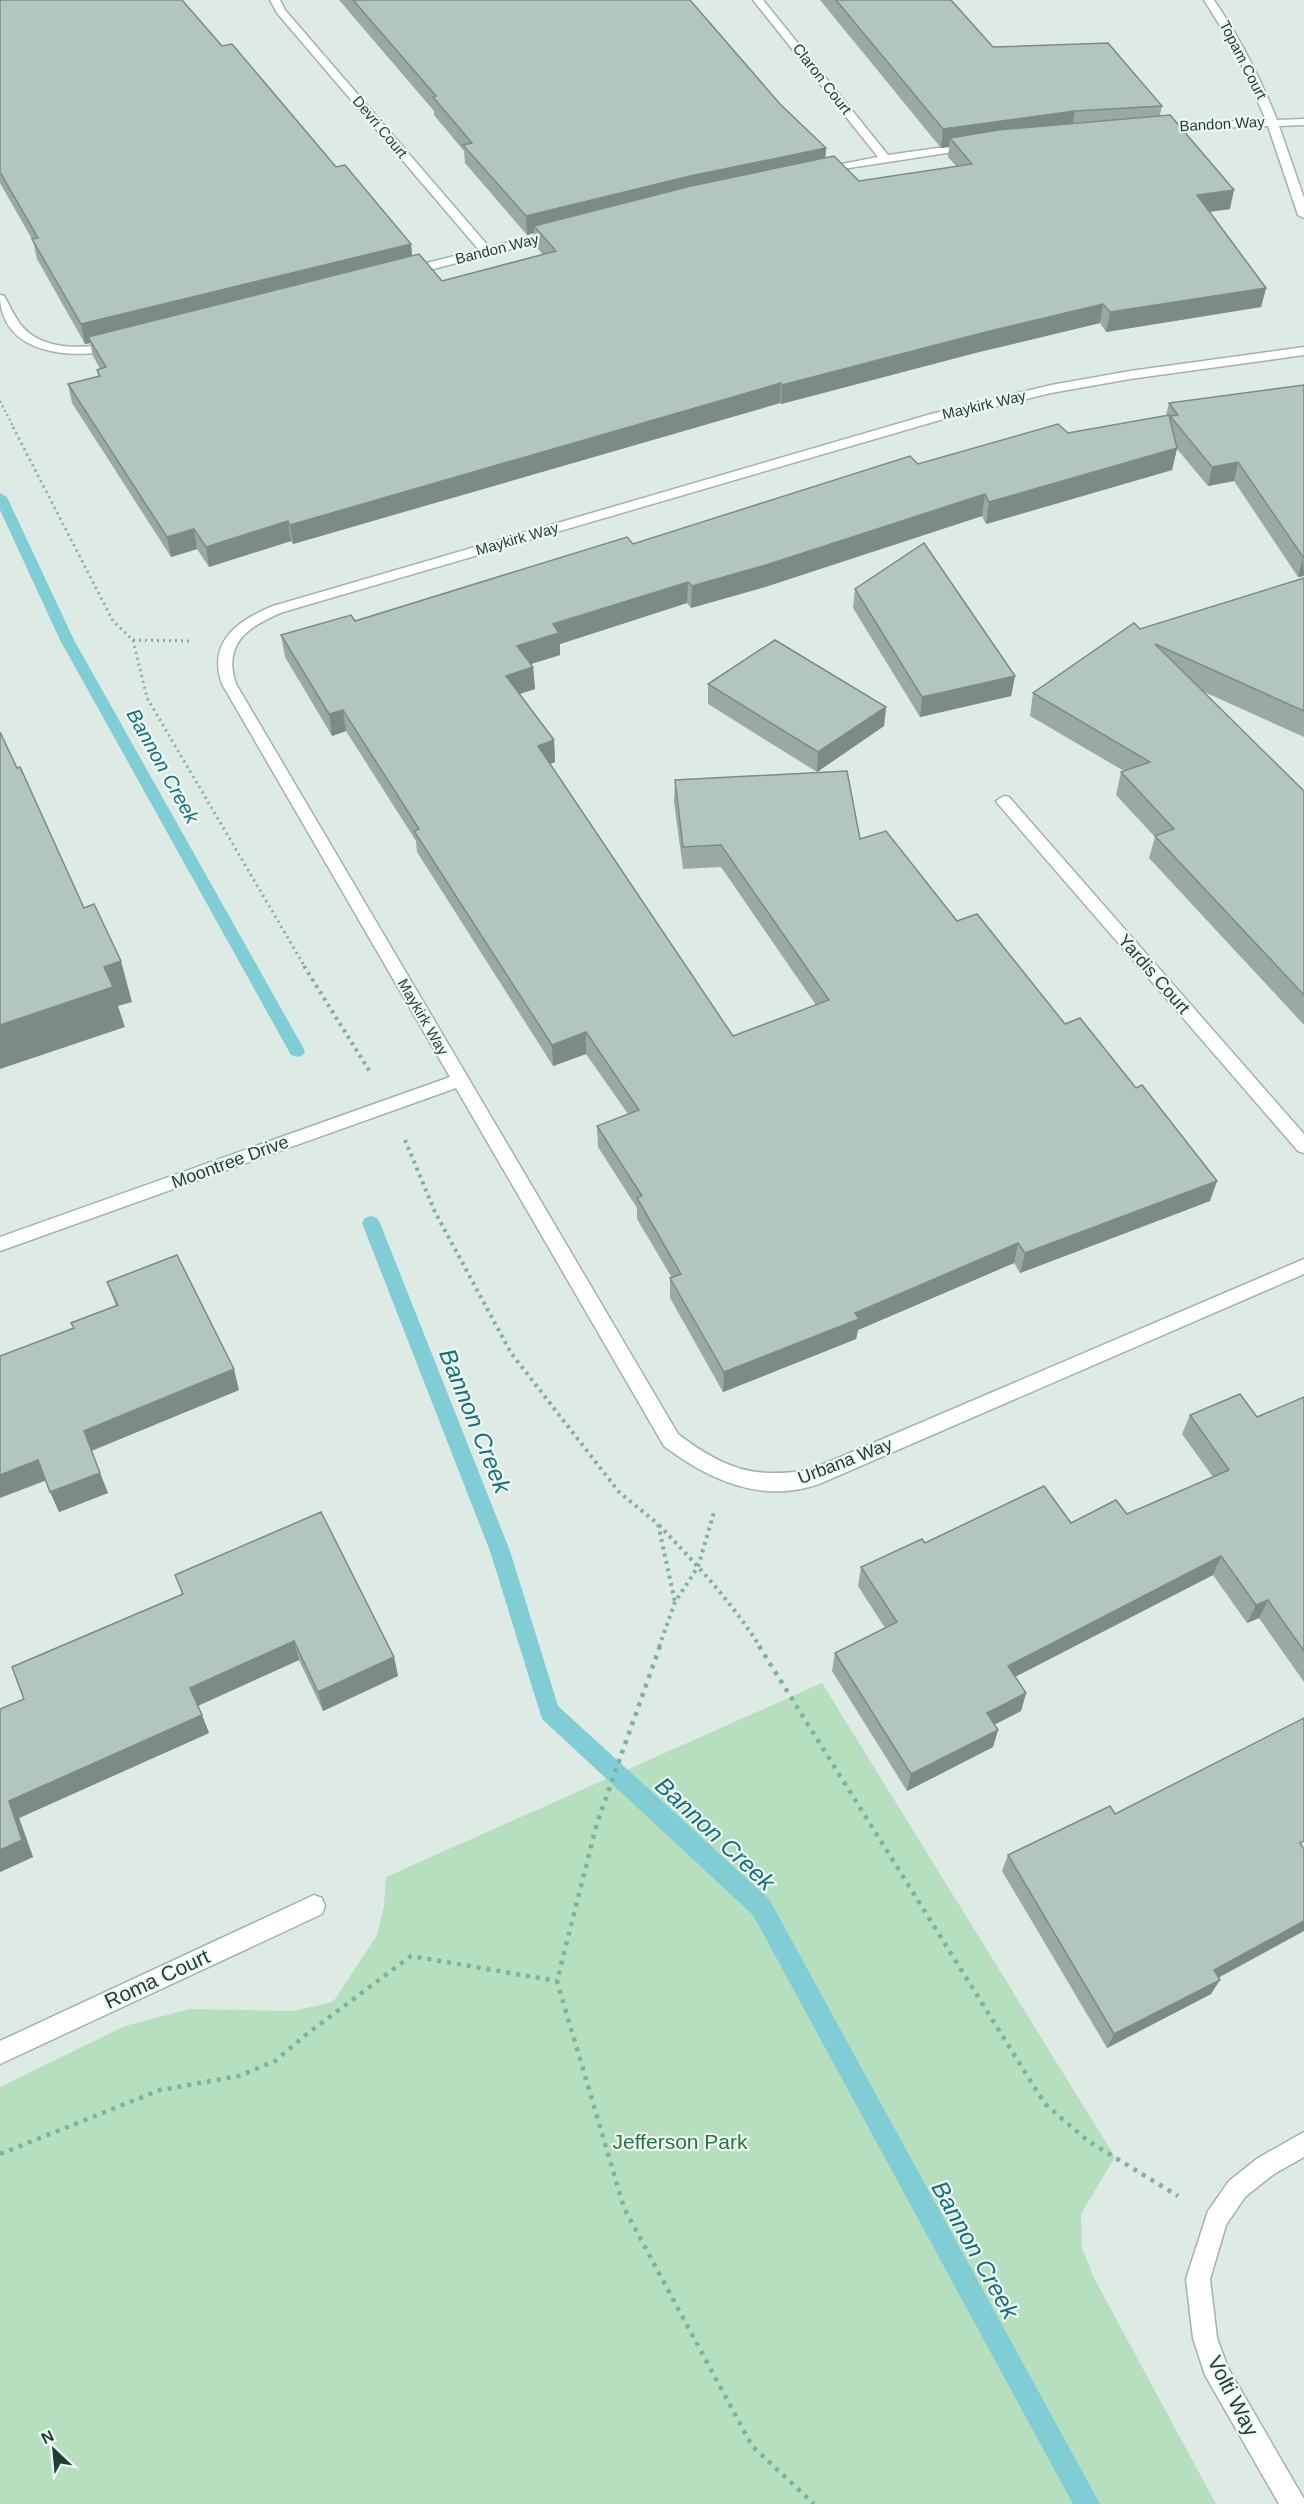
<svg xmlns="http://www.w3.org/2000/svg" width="1304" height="2504" font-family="Helvetica,sans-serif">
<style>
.green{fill:#b5dfbe}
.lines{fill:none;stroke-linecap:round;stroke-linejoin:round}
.stream{fill:#80cdd6;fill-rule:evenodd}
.street-casing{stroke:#a1b3ac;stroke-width:3}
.path-far3{stroke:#7cb29e;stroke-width:2;stroke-dasharray:2 3;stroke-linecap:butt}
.path-far2{stroke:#7cb29e;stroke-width:3;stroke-dasharray:2 4;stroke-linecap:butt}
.path-far1{stroke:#7cb29e;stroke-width:4;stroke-dasharray:3 4.5;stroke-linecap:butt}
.path{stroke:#7cb29e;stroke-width:4.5;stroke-dasharray:4 6;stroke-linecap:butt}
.street{fill:#fff;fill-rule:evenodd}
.wall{fill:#9aaaa3}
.shaded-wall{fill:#7d8b85}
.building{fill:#b3c6be;stroke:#7d8b85;stroke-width:1.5}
.labels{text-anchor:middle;stroke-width:4.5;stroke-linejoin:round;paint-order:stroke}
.far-street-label{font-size:15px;fill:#1e3d33;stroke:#eff8f3}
.street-label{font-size:18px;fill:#1e3d33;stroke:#eff8f3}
.water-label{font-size:20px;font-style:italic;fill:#13717e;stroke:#eff8f3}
.near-street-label{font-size:21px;fill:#1e3d33;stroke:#eff8f3}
.near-park-label{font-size:21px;fill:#257741;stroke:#eff8f3}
.near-water-label{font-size:24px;font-style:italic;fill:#13717e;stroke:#eff8f3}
</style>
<rect width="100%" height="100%" fill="#deebe5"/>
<path class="green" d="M822,1683L1115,2157L1081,2214L1082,2248L1094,2278L1216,2504H0V2087L125,2026L190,2009L293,2011L333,2002L377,1935L384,1906L386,1877Z"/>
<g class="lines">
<g class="stream">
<path d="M0,493L7,497L74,640L305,1051L303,1055L297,1057L291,1055L60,640L0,510Z"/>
<path d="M371,1216L377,1218L380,1223L510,1551L558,1706L769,1899L1100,2504H1073L753,1915L542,1719L490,1551L362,1223L365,1218Z"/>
</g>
<defs>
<g id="street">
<path d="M270,0H280L285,10L489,247L557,231L561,232V236L406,276L402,275V269L479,250L277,13Z"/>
<path d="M753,0H763L888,155L973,143L979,146L973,149L816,173V169L878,157Z"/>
<path d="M1204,0H1214C1240,38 1260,77 1277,120L1304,119V125L1279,126L1304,198V218L1298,215L1268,126L1156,130L1151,127L1156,124L1266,120L1235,50Z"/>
<path d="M0,295L4,296C10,306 14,316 21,325C43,352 85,349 115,342L121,346L119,349C75,360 0,356 0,295Z"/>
<path d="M1304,347V355L1130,379L1051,393L940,420L283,612C249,626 222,643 236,684L678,1434C724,1469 753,1479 810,1470L1304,1259V1274L819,1484C762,1504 709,1480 664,1446L456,1088L0,1251V1237L450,1077L222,684C207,642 238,620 273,606L931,414L1051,385L1130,371Z"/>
<path d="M1004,796L1009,797L1304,1134V1153L1298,1151L999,805L996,801Z"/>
<path d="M314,1895L322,1898L325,1906L322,1914L0,2064V2041Z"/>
<path d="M1304,2132V2157L1274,2174L1245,2197L1226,2225L1210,2279L1217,2338L1228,2368L1304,2499V2504H1279L1205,2375L1193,2338L1186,2279L1208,2211L1229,2181L1258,2158Z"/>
</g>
</defs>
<use href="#street" class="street-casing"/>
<path class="path-far3" d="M0,401L14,428"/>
<g class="path-far2">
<path d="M13,427L113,621L133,640L147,698L305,967"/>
<path d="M133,640L191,641"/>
</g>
<g class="path-far1">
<path d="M304,966L370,1072"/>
<path d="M405,1140L435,1212L511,1353L619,1492L658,1524L675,1602"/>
<path d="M659,1525C695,1563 732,1602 760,1647"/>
<path d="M659,1647L675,1602L698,1567L714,1512"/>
</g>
<g class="path">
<path d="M660,1646L597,1823L557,1981L624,2208L752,2446L814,2504"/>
<path d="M759,1646L1045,2104L1088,2141L1178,2196"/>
<path d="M0,2154L160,2090L239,2076L275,2061L308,2033L411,1956L557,1981"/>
</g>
<use href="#street" class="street"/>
</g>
<g class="wall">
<path d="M0,0L222,46L336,167L411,244L412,256L442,281L543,255L535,245L534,233L527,235L465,163L464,151L434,115V111L339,0H690L780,104L826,148L825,158L859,181L956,166L948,157L949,147L941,148L820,0H951L993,47L1162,106L1160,115L1230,209L1209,212L1266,288L1261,307L1106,332L1100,323L979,352L781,404L780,403L293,544L291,541L209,567L197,549L171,557L72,403L68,384L98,376L97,370L100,369L93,356L90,343L85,344L37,259L33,241L0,183Z"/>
<path d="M1304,385V576L1298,577L1234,481L1208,486L1177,449L1172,470L986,524L982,516L765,587L691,608L687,603L560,644V655L531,664L533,667L535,689L519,694L554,740L555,762L550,764L733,1036L816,1005L721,867L683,869L674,802L675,780L860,839L957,921L1065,1024L1210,1201L1020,1273L1014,1263L858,1330L856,1339L723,1392L670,1298V1278H672L637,1219V1208L598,1147L597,1126L628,1114L586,1054L553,1066L417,852L416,841L346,731L332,736L285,657L281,635L355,621L633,544L918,464L1068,433L1166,415L1169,403Z"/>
<path d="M1304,578V737L1202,691L1304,791V1025L1149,858L1155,837L1116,795L1121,772L1124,771L1030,716L1033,693L1140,629Z"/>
<path d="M855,589L1015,676L1011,696L920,717L853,608Z"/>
<path d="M708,684L886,707L884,726L817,772L708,704Z"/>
<path d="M107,1282L239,1390L91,1451L108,1493L59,1512L46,1480L73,1328L116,1306Z"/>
<path d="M1304,1397V1682L1259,1618L1247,1623L1213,1575L1015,1677L1026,1693L1021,1711L994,1725L998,1730L993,1747L907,1791L832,1671L835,1653L885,1628L858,1586L861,1567L925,1543L1071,1523L1127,1514L1213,1477L1182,1434L1190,1415L1257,1417Z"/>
<path d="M175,1575L394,1657L398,1676L323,1711L299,1660L198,1706L209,1733L19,1818L33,1857L0,1872V1709L24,1699L182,1594Z"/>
<path d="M1115,1814L1219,1977L1211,1994L1107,2048L1002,1871L1008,1855Z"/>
</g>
<g class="shaded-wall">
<path d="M1075,111L1072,130L950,138L949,147L941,148L943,129Z"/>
<path d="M826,148L825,167L534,226V233L527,235L526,216L690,176Z"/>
<path d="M1234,190L1230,209L1193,214L1197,195Z"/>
<path d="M411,244L413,264L88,337L90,343L85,344L81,324Z"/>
<path d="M1266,288L1261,307L1106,332L1110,312Z"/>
<path d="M1103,304L1100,323L979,352L781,404L782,385L982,333Z"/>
<path d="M781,383L780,403L293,544L290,525Z"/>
<path d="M1177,448L1172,470L986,524L989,502Z"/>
<path d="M1238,462L1234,481L1208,486L1212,467Z"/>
<path d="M985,494L982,516L765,587L691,608L692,586Z"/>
<path d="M288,521L291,541L209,567L206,547Z"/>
<path d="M194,529L197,549L171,557L167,537Z"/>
<path d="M1303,557L1304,576L1298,577Z"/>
<path d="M688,582L687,603L560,644V655L518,668L517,646L553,624Z"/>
<path d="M533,667L535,689L507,698L506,676Z"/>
<path d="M1015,676L1011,696L920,717L922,697Z"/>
<path d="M886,707L884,726L817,772L818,752Z"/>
<path d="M343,710L346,731L332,736L329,714Z"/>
<path d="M554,740L555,762L539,768L538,746Z"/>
<path d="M121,961L132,1002L118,1006L125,1027L0,1069V1025L104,967Z"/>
<path d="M586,1032V1054L553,1066L552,1045Z"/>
<path d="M1217,1181L1210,1201L1020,1273L1025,1253Z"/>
<path d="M1018,1243L1014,1263L858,1330L856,1339L723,1392L724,1372L855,1313Z"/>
<path d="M234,1369L239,1390L91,1451L84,1431Z"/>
<path d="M38,1460L47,1480L0,1498V1475Z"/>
<path d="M100,1473L108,1493L59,1512L50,1492Z"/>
<path d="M1221,1556L1213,1575L1003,1683L1008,1666Z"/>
<path d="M1268,1600L1259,1618L1247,1623L1256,1605Z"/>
<path d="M294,1641L299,1660L197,1706L190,1688Z"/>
<path d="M394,1657L398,1676L323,1711L318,1692Z"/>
<path d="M1026,1693L1021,1711L982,1731L987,1713Z"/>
<path d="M202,1715L209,1733L19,1818L33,1857L0,1872V1850L9,1801Z"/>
<path d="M998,1730L993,1747L907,1791L911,1774Z"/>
<path d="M1304,1921V1931L1205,1985L1214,1970Z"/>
<path d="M1220,1980L1211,1994L1107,2048L1114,2034Z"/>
</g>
<g class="building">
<path d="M0,0H182L222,46L232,44L336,167L345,165L411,244L81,324L32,239L38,238L0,172Z"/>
<path d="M353,0H690L780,104L826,148L690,176L526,216L463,145L472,143L433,97L436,96Z"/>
<path d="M836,0H951L993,47L1108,43L1162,106L1075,111L943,129Z"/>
<path d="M1170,115L1234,190L1197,195L1266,288L1110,312L1103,304L982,333L782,385L781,383L290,525L288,521L206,547L194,529L167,537L68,384L100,376L97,370L106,367L88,337L419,254L442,281L556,251L534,226L691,186L834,156L859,181L972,164L950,138L998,130Z"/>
<path d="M1304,385V557H1303L1238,462L1212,467L1170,416L1178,415L1169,403Z"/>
<path d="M1169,415L1177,448L989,502L985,494L766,565L692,586L688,582L553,624L559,633L517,646L533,667L506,676L554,740L538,746L733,1036L829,1000L721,845L683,847L675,780L847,771L860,839L886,831L957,921L977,914L1065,1024L1080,1018L1136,1088L1142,1085L1217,1181L1025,1253L1018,1243L855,1313L859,1319L724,1372L670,1278L681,1274L637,1198L642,1196L597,1126L639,1110L586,1032L552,1045L414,831L419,829L343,710L329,714L281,635L351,615L355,621L627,537L633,544L910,456L918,464L1058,424L1068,433Z"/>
<path d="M924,543L1015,676L922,697L855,589Z"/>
<path d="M1304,578V711L1155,644L1304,791V995L1155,836L1174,829L1121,772L1150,762L1033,693L1134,623L1140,629Z"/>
<path d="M775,640L886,707L818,752L708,684Z"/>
<path d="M0,732L17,768L20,767L84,908L94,904L121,961L104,967L113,987L0,1025Z"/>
<path d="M177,1255L234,1369L84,1431L100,1473L50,1492L38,1460L0,1475V1356L74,1328L71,1323L118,1305L107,1282Z"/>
<path d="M1240,1394L1257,1417L1304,1397V1651L1268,1600L1256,1605L1221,1556L1008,1666L1026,1693L987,1713L998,1730L911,1774L835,1653L897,1622L861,1567L922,1539L925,1543L1044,1486L1071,1523L1116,1500L1127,1514L1229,1470L1190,1415Z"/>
<path d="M321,1512L394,1657L318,1692L294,1641L190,1688L202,1715L9,1801L22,1840L0,1850V1709L24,1699L12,1667L183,1594L175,1575Z"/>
<path d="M1304,1718V1841L1300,1843L1304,1849V1921L1214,1970L1220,1980L1114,2034L1008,1855L1110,1806L1115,1814Z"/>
</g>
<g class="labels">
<g class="far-street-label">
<text transform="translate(1243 60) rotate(63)" y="5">Topam Court</text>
<text transform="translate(822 79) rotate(52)" y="5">Claron Court</text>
<text transform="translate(1222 124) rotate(-3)" y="5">Bandon Way</text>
<text transform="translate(380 127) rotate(50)" y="5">Devri Court</text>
<text transform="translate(497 249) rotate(-14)" y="5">Bandon Way</text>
<text transform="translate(984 405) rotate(-13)" y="5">Maykirk Way</text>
<text transform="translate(517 539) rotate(-16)" y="5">Maykirk Way</text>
<text transform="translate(423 1017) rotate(60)" y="5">Maykirk Way</text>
</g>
<g class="street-label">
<text transform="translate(1154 974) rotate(49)" y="6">Yardis Court</text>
<text transform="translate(230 1162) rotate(-20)" y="6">Moontree Drive</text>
<text transform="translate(845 1461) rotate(-21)" y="6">Urbana Way</text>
</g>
<g class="water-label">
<text transform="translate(163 766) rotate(61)" y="7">Bannon Creek</text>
</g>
<g class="near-street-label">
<text transform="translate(157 1979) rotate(-25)" y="7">Roma Court</text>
<text transform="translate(1233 2396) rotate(63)" y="7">Volti Way</text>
</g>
<g class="near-park-label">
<text x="680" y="2149">Jefferson Park</text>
</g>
<g class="near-water-label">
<text transform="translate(475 1421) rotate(68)" y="8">Bannon Creek</text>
<text transform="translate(715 1834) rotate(43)" y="8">Bannon Creek</text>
<text transform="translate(975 2250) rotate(61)" y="8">Bannon Creek</text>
</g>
</g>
<g transform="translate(54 2450) rotate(334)" stroke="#eff8f3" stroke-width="4.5" paint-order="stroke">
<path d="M0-4.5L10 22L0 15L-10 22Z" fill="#1e3d33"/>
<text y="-9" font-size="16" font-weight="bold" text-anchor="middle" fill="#1e3d33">N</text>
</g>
</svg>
